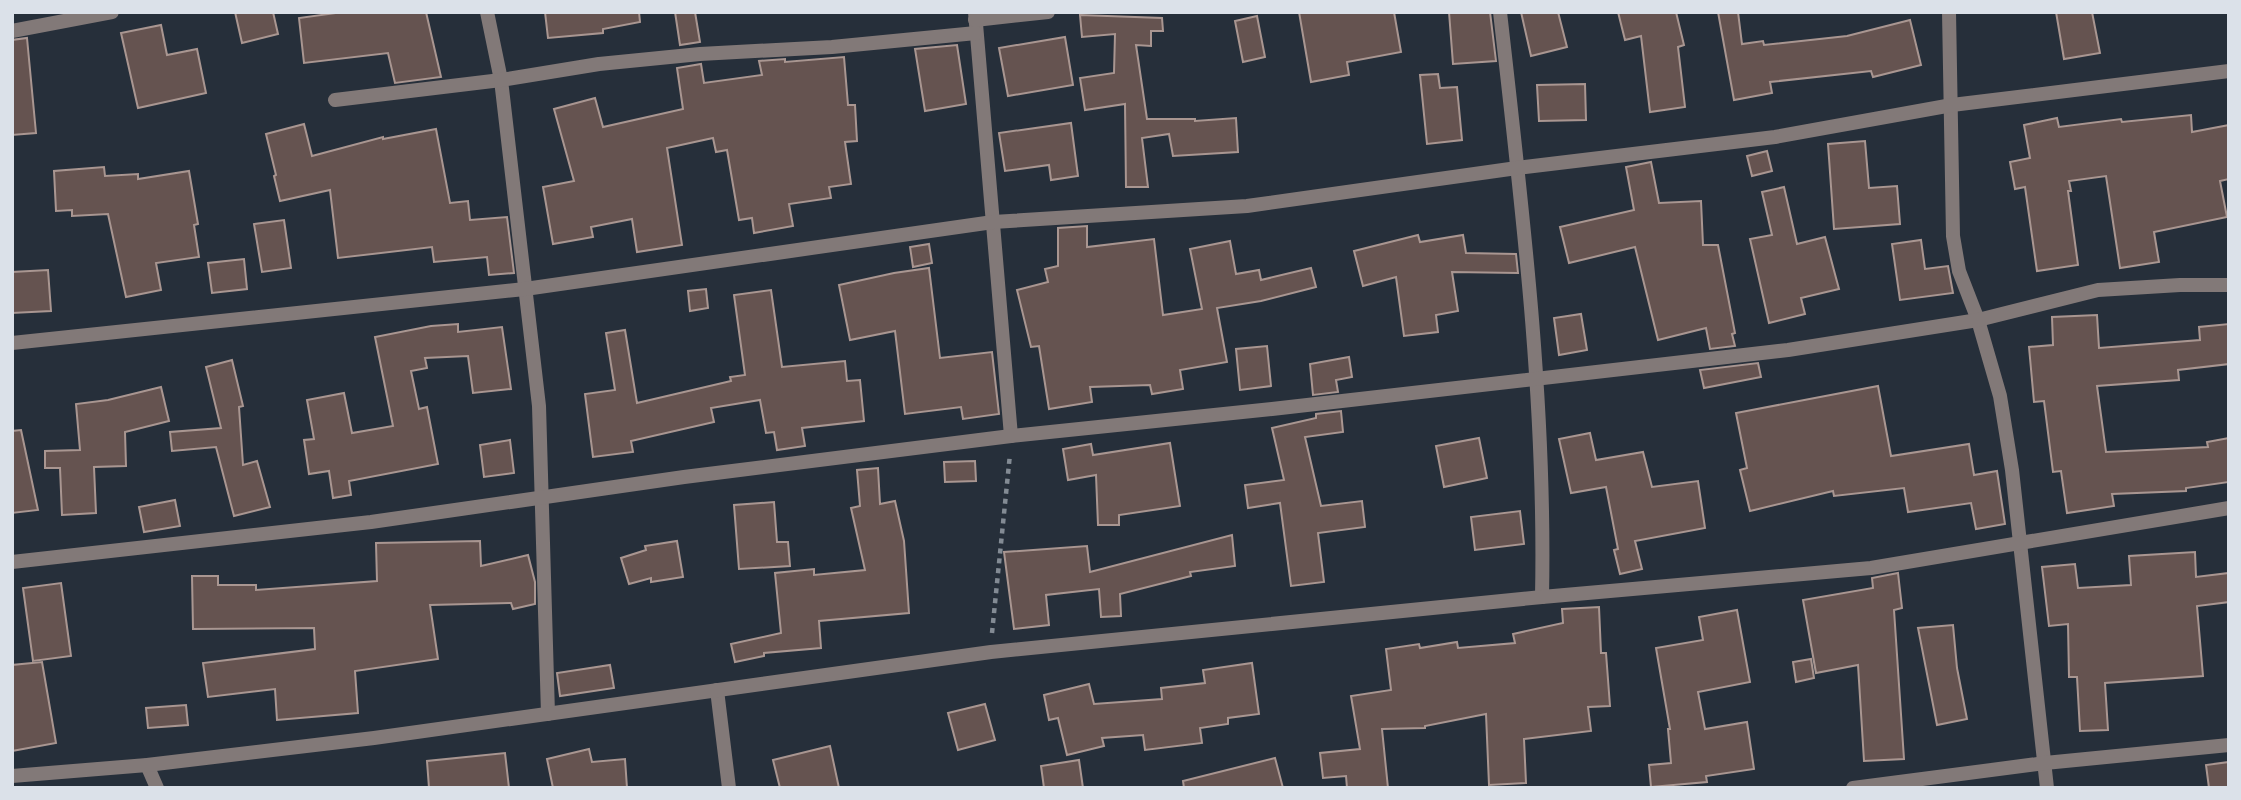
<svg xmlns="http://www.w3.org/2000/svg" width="2241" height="800" font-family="'Open Sans',sans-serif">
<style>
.building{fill:#655350;stroke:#a99691;stroke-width:2}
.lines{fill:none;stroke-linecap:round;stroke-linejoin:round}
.path{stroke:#838b94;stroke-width:4.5;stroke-dasharray:5 5;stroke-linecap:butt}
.street{stroke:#827978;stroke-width:14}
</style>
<rect width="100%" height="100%" fill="#262f3a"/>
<g class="building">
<path d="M235,12H273L278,34L242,43Z"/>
<path d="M343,12H426L441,77L395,83L388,53L304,63L299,18Z"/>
<path d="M545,12H639L640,22L603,29V33L548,38Z"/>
<path d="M675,12H695L700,42L680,45Z"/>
<path d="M1299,12H1394L1401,52L1347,62L1349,75L1311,82Z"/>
<path d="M1449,12H1490L1496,61L1453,64Z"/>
<path d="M1521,12H1558L1567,47L1531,56Z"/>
<path d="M1618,12H1676L1684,45L1678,47L1685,107L1650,112L1641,36L1625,40Z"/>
<path d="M1718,12H1738L1742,44L1763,41L1764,45L1847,36L1910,20L1921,65L1873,77L1871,71L1770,82L1772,93L1734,100Z"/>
<path d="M2056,12H2092L2100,53L2064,59Z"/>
<path d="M1080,15L1162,18L1163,31H1151V46L1136,45L1147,119H1195V121L1236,118L1238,152L1173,156L1169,134L1142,138L1148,187H1126L1125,104L1085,110L1080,78L1114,73L1115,34L1082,37Z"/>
<path d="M1257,16L1265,57L1243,62L1235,21Z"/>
<path d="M161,25L167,55L197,49L206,93L138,108L121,33Z"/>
<path d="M1065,37L1073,85L1008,96L999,48Z"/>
<path d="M27,38L36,133L12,135V40Z"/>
<path d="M957,45L966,104L925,111L915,49Z"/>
<path d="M844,57L848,105H855L857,141L845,142L851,184L829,187L831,198L789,204L793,226L754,233L752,218L739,220L727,150L716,152L713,138L667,148L682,245L637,252L632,219L591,227L593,237L553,244L543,187L574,181L554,109L595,98L603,127L683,109L677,68L701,64L704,83L762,75L759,61L785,59V62Z"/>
<path d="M1438,74L1440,88L1457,87L1462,140L1427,144L1420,75Z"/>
<path d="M1585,84L1586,120L1539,121L1537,85Z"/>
<path d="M2191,115L2192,132L2229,125V179L2220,181L2227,217L2154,232L2159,262L2120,268L2106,176L2069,181L2071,191H2068L2078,265L2037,271L2025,187L2015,189L2010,162L2030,158L2024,125L2057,118L2059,127L2121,119L2122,122Z"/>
<path d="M1071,123L1078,176L1051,180L1049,165L1005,171L999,133Z"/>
<path d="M304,124L312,156L383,137V139L436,129L450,203L468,201L470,220L507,217L514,273L489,275L487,257L434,262L432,247L338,258L330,190L280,201L274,176L276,175L266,134Z"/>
<path d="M1865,141L1869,188L1897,186L1900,224L1834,229L1828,144Z"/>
<path d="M1767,151L1772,171L1752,176L1747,156Z"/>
<path d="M1651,162L1659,203L1701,201L1703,245H1718L1735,333L1732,334L1735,346L1710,349L1706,328L1658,340L1635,247L1569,263L1560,227L1634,210L1626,167Z"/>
<path d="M104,167L105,176L138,174V179L189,171L198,224L194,225L199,257L156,263L161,290L126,297L108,214L72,216V210L56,211L54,171Z"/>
<path d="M1784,187L1797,244L1825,237L1839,289L1801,298L1805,314L1769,323L1750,239L1772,235L1762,192Z"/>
<path d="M284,220L291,268L262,272L254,224Z"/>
<path d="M1087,226V247L1154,239L1163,315L1202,309L1190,249L1230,241L1236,274L1259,270L1261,280L1311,268L1316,287L1261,301L1217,308L1227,362L1180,370L1183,389L1152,394L1150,385L1090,387L1092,402L1049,409L1039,346L1031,347L1017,290L1048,282L1045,269L1058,266V228Z"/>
<path d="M1418,235L1420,242L1463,235L1466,253L1516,254L1518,273L1452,272L1458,311L1436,315L1438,332L1404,336L1396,277L1363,286L1354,251Z"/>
<path d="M1921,240L1925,269L1948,266L1953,293L1900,300L1892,244Z"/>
<path d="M929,244L932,263L913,267L910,247Z"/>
<path d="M244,259L247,289L212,293L208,263Z"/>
<path d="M929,268L940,358L992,352L999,414L963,419L961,407L905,414L895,331L850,340L839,285L894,273Z"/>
<path d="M48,270L51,311L12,313V272Z"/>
<path d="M706,289L708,308L690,311L688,291Z"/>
<path d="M771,290L782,367L845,361L847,381L860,380L864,421L802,428L805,446L777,450L774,432L766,433L760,400L711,408L714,422L631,441L633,452L593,457L585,394L615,390L606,333L625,330L637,403L731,381L730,377L745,375L734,295Z"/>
<path d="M1581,314L1587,350L1559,355L1554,318Z"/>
<path d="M2097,315L2099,348L2200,340L2199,327L2229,324V364L2178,370L2179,380L2097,386L2106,452L2208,447L2207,442L2229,438V482L2186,488V491L2112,494L2114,506L2067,513L2061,471L2053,472L2044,401L2034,402L2029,347L2053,345L2052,317Z"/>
<path d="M458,324V332L502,327L511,389L473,393L468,356L425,358L427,368L411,371L419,409L427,407L438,464L349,481L351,495L333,498L329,471L309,474L304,440L314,439L307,400L344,393L352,433L393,426L375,337L431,326Z"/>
<path d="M1267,346L1271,386L1240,390L1236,349Z"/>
<path d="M1349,357L1352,377L1336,380L1338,392L1313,395L1310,364Z"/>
<path d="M232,360L243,406L239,407L243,465L257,461L270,507L234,516L216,447L172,451L170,432L221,428L206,367Z"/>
<path d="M1758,363L1761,377L1704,388L1700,370Z"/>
<path d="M1878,386L1891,456L1969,444L1974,475L1997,471L2005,524L1976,529L1971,503L1908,512L1904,488L1834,496L1833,491L1750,511L1740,470L1747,468L1736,413Z"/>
<path d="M161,387L169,421L125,432L126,466L94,467L96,513L62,515L60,468H45V451L80,450L76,404L108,400Z"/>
<path d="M1341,411L1343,432L1305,437L1321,506L1362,501L1365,527L1318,533L1324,582L1291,586L1280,503L1248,508L1245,485L1284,480L1272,428L1316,418V414Z"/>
<path d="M21,430L38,510L12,513V431Z"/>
<path d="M1590,433L1596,460L1643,452L1652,487L1698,481L1705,528L1635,541L1642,569L1620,574L1614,550L1618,549L1606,487L1571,493L1559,439Z"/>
<path d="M1479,438L1487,478L1444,487L1436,446Z"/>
<path d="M510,440L514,473L484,477L480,445Z"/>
<path d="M1170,443L1180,506L1119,515V525H1098L1096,475L1068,480L1063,449L1091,444L1093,455Z"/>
<path d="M975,461L976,481L945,482L944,462Z"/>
<path d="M878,468L880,504L895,501L904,541L909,613L819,621L821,648L764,653V656L735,662L731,644L781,633L775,573L814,569V575L865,570L851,508L860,506L857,470Z"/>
<path d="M175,500L180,526L144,532L139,507Z"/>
<path d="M774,502L777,542H788L790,566L739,569L734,505Z"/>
<path d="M1520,511L1524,544L1475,550L1471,517Z"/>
<path d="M1232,535L1235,566L1190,572L1191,576L1120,594L1121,616L1101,617L1099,589L1046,595L1049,625L1014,629L1004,552L1087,546L1090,572Z"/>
<path d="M480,541L481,566L528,555L535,582V604L513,609L511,603L430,605L438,659L355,671L358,713L277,720L275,689L208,697L203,663L315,649L314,628L193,629L192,576H218V585H256V590L377,581L376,543Z"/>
<path d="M677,541L683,577L651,582V578L629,584L621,558L646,550L645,546Z"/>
<path d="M2195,552L2196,577L2229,573V602L2197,606L2203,676L2105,683L2108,730L2080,731L2077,677H2069L2068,624L2049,626L2042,567L2075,564L2078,588L2131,585L2129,556Z"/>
<path d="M1898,573L1902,608L1894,610L1904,759L1864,761L1858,665L1816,673L1803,600L1873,588L1872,578Z"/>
<path d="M61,583L71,656L33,661L23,588Z"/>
<path d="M1599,607L1601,653H1606L1610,706L1588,707L1591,731L1524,739L1526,783L1489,785L1486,714L1425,726V728L1382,729L1388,788H1347L1346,776L1323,778L1320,753L1360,749L1351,696L1391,690L1386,649L1419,644L1420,648L1457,642L1458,648L1515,643L1513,634L1563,623L1562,609Z"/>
<path d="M1737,610L1750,682L1698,692L1705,729L1747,722L1754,769L1706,776L1707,782L1651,787L1649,765L1671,763L1668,729H1670L1656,648L1703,640L1699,617Z"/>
<path d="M1953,625L1957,668L1967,719L1937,725L1918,628Z"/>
<path d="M1811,659L1814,678L1796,682L1793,662Z"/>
<path d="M42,662L56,743L12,751V665Z"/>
<path d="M1252,663L1259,714L1228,718V724L1200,728L1202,743L1145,750L1143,735L1102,738L1104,746L1067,755L1058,718L1049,720L1044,695L1089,684L1094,704L1162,699L1161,688L1205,683L1203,670Z"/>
<path d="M610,665L614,688L560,696L557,673Z"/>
<path d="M985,704L995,740L958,750L948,713Z"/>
<path d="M186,705L188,725L148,728L146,708Z"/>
<path d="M830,746L839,788H780L773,760Z"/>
<path d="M589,749L592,762L625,759L627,788H553L547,759Z"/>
<path d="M505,753L509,788H429L427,761Z"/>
<path d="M1275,758L1283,788H1184L1183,781Z"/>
<path d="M1079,760L1083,788H1044L1041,766Z"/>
<path d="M2229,762V788H2209L2206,765Z"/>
</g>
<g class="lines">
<path class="path" d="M992,633L1010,454"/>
<g class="street">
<path d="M487,12L501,80L539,406L548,714"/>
<path d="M975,12L1011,436"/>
<path d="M1500,12C1522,207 1546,402 1542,597"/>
<path d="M1949,12L1953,236L1959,271L1978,320L2000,396L2012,470L2047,788"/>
<path d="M975,20L1048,12"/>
<path d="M12,31L112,12"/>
<path d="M335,100L501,80L599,64L700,54L832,47L976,33"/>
<path d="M12,343L525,289L993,222L1247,206L1517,168L1775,137L1952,105L2229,71"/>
<path d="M12,562L371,522L684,477L1011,436L1272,409L1788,350L1978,320L2098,290L2180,285H2229"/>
<path d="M717,690L729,788"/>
<path d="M147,765L157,788"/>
<path d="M12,776L147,765L374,738L991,652L1542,597L1871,568L2229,508"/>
<path d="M1853,788L2045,763L2229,745"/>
</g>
</g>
<rect width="2241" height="800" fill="none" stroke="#dbe1e9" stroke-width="28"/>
</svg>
